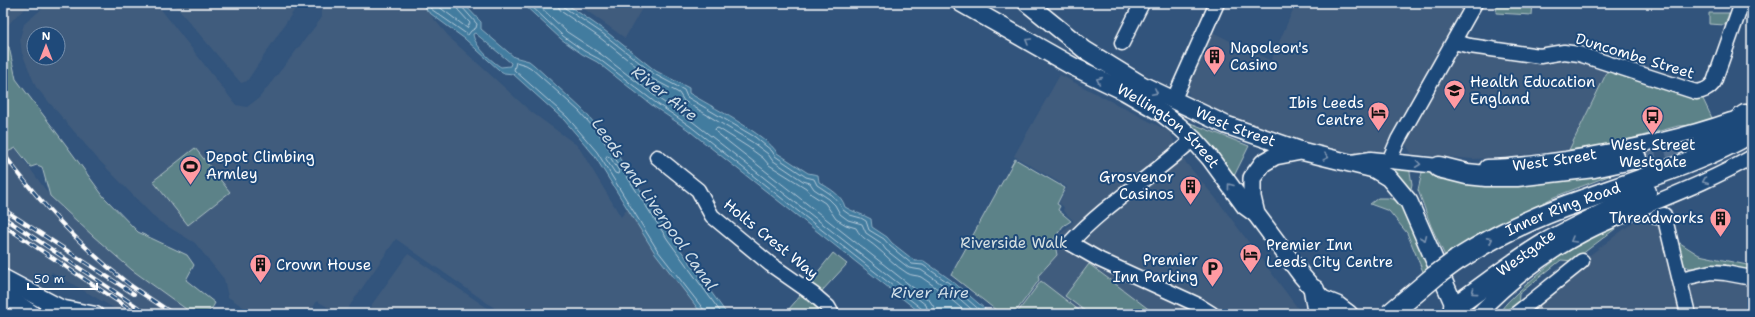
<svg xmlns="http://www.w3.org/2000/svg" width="1755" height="317" font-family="'Shantell Sans',sans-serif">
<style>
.built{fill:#405c7d;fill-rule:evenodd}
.green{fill:#5c8288;stroke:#aec0c4}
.water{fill:#437b9f;stroke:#8eb0c5;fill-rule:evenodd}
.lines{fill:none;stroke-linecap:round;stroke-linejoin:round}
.shore{stroke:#b4cad9;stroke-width:1}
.highway-tunnel{stroke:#516e90;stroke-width:20;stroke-dasharray:20 10;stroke-linecap:butt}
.minor-casing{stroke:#fff;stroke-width:17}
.major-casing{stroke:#fff;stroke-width:20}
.highway-casing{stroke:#fff;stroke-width:23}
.minor{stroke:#1f4a7a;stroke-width:14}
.major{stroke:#1f4a7a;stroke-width:17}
.highway{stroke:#1f4a7a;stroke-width:20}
.rail-casing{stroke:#fff;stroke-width:4}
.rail{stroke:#1f4a7a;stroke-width:2.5;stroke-dasharray:8;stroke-linecap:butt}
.highway-bridge-casing{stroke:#fff;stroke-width:23;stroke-linecap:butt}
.highway-bridge{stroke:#1f4a7a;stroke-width:20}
.oneway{stroke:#7992af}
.labels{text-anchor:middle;stroke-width:4;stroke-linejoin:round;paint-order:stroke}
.poi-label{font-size:15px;fill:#fff;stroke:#1f4a7a;text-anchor:start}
.street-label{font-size:15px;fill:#fff;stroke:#1f4a7a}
.park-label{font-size:15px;fill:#d6e0e1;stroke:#1f4a7a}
.water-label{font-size:16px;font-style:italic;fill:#d0dee7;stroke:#1f4a7a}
</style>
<rect width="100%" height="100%" fill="#32547c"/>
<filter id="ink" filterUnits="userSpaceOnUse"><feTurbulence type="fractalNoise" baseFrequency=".025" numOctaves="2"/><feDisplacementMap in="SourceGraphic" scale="8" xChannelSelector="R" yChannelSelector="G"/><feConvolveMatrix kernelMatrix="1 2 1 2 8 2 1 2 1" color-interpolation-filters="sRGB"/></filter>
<g filter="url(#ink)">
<g class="built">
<path d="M3,3H32L14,18L3,31Z"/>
<path d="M49,3H156L236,105L247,107L259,98L321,19V3H424L427,11L451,39L530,111L578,146L621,217L628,208L655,253L702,314H503L396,239L344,314H340L317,301L309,314H254L228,297L224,279L195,243L157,220L96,157L36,87L22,53L20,38L24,24ZM34,34H58V58H34Z"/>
<path d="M173,3H299L247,81L241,83Z"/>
<path d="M576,3H645L625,38Z"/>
<path d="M1296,3H1483L1459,48L1524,61L1570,59L1608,70L1569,150L1508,157L1473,159L1412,154L1405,143L1373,157L1270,134L1194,107L1185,85L1212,32L1271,61Z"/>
<path d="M1060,75L1170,132L1181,157L1218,201L1302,314H1014L1039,280L1038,276L1057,255L1059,235L1074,221L1063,211L1064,207L1059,203L1067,187L1014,156Z"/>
<path d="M15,148L50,196L93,236L132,270L193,314H124L52,272L43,285L3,268V150L5,152Z"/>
<path d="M1664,215L1680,279L1752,278V314H1516L1582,261L1635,221Z"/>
<path d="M408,254L496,314H365Z"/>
</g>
<g class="green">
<path d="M1497,3H1533L1532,15L1496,13Z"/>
<path d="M1709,13H1729L1725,25L1709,24Z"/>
<path d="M3,46L9,47L16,79L66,145L104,197L138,232L187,255L194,265L186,280L215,303C210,314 203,314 193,314L132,270L93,236L50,196L42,167L37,165L31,167L16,148L5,153L3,150Z"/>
<path d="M1608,70L1702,97L1712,118L1696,125L1678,126L1612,144L1569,150Z"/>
<path d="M1165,111L1193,124L1249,146L1231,182Z"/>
<path d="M195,148L230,192L188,225L153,181Z"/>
<path d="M1015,159L1065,188L1057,204L1060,206L1058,210L1071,221L1063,226L1054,239L1057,255L1038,276L1039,280L1014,314H1001L951,275Z"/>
<path d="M1637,165L1554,197L1506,222L1446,258L1431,226L1418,190L1423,168H1426L1437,179L1454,181Z"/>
<path d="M1387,166H1409L1412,184L1410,194L1397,174Z"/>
<path d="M1378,198H1388L1398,201L1412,226L1431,270L1424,274L1407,233L1389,211L1370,204Z"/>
<path d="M1628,219L1573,261L1561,260L1519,294L1518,308L1510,314H1504L1501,311C1504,301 1563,253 1575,245C1591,234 1611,227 1628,219Z"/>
<path d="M1680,243L1699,255L1752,266V271C1741,269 1729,264 1718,264C1706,264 1686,276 1681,259C1679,253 1678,249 1680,243Z"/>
<path d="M833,253L847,264L821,292L809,283Z"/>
<path d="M1089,264L1155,314H1089L1065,296Z"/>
<path d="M1041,281L1084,314L1017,313Z"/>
<path d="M802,294L824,314H793L788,310Z"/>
</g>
<g class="water">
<path d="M424,3H463L481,22V29L514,57L529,61L534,65L582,109L603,133L672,238L727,314H702L655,253L594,155L564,120L513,74L504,73L499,70L465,39L427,11ZM475,33L511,63L510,66L501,67C492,62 474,45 473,34Z"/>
<path d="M522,3H565L604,30L656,71L689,88V93C707,104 769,136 777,153L808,173L818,175L819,182C830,189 842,195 845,207C853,212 862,214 871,219L872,227L887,237L892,243L915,261H924L951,280L991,314H922L687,129L653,106L597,62L582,54L561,39Z"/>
</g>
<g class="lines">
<g class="shore">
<path d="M428,3L431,9L468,35L471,31L476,28L477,24L462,7L461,3"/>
<path d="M434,3L467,28L470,23L458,10L456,3"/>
<path d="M528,3L563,36L584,51L599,59L656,103L690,126L922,309L924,314"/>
<path d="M536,3L567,32L602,55L659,99L693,122L926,305L929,314"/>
<path d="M558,3L559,8L562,12L599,37L651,78L679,93L684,101L752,142L768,154L772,160L803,181L810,183L814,189L829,199L835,205L840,214L848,220L862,224L866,233L881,243L886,250L909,268L921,270L946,287L977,314"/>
<path d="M563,3L565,8L602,33L654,74L684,90L687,97L755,137L772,151L775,156L806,177L814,179L817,185L832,195L839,203L843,210L850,215L861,218L866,221L869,230L884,239L890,246L912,264L923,265L949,283L984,314"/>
<path d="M607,156L610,157L619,171L618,174L615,173L606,159Z"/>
<path d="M705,314L704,310L658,251L597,152L567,117L514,70L516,62L526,65L531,68L579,111L600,135L668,240L722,314"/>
<path d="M935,314L934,307L930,301L716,132L715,129L718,128L748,147L763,158L769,165L806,188L811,194L825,203L836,219L846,225L856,228C861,238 868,240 876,247C886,255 895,266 907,273C911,276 917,275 921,277C938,288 953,301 968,314"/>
</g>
<path class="highway-tunnel" d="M1636,158L1692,143L1718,132"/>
<defs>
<g id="minor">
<path d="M1454,42L1470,46L1540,56L1564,52L1579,54L1696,92C1704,91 1709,89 1714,82L1742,3"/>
<path d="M1122,43L1142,3"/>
<path d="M1173,101L1217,3"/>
<path d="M1193,139C1154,176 1106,203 1070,243L1100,260L1196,304L1212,314"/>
<path d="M657,157L698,190L712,216L770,264L813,294L828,307L832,314"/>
<path d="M1389,161L1398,140L1475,3"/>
<path d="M1352,162L1371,159L1448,167"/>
<path id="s1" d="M1487,167C1513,167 1540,162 1566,159C1621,150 1678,139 1731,120"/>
<path d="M1657,217L1664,215L1688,314"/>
<path d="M1680,279L1711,272L1725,273L1752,278"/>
<path d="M60,307L96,314"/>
<path d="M1478,314C1511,280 1551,249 1595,228C1647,204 1702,186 1752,157"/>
<path d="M1516,314L1582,261"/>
</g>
<g id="major">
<path id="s2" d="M961,3L1072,66L1124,91L1162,113L1180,127L1193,139L1210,158L1245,206L1256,214"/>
<path id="s3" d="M1027,3L1085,50L1142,85L1226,125L1299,150"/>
<path d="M3,278L71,314"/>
<path d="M3,294L32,314"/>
<path d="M1322,299L1337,305L1349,314"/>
<path d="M1331,314L1322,299L1302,276L1256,214L1252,197V178L1263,163L1275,156L1301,151L1374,169L1389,178L1409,202L1458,314"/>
</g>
<g id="highway">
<path d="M1703,143L1723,132L1745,115"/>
<path d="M1439,167L1467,174L1486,176H1517L1594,167L1636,158"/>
<path id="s4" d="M1457,260C1496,235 1538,215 1583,200C1640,179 1699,163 1752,132"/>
<path d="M1314,290L1318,314"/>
<path d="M1454,307C1484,287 1511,264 1543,245C1576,226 1612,211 1646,192"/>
</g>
</defs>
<use href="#minor" class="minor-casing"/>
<use href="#major" class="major-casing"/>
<use href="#highway" class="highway-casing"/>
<use href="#minor" class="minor"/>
<use href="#major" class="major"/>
<use href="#highway" class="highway"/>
<defs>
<g id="rail">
<path d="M3,153C39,202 82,248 130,285C144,295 159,304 173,314"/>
<path d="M3,209L134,294"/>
<path d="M3,217L148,314"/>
<path d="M3,225L137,314"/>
</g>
</defs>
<use href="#rail" class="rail-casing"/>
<use href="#rail" class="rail"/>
<defs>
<path id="highway-bridge" d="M1390,314L1435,276L1457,260"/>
</defs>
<use href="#highway-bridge" class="highway-bridge-casing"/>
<use href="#highway-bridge" class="highway-bridge"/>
</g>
<defs><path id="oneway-chevron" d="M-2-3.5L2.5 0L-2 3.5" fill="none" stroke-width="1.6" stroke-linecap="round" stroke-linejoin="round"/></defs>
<g class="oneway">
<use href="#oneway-chevron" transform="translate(1028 41) rotate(-150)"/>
<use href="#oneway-chevron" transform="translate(1099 80) rotate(-156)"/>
<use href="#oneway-chevron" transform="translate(1155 92) rotate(27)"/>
<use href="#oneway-chevron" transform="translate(1326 157) rotate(14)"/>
<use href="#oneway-chevron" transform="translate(1418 164) rotate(7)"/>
<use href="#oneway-chevron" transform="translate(1705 181) rotate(157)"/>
<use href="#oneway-chevron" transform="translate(1230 186) rotate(-127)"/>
<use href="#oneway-chevron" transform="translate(1424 238) rotate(67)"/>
<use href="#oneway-chevron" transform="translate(1490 240) rotate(-28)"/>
<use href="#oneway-chevron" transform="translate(1573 240) rotate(150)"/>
<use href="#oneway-chevron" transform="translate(1474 292) rotate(143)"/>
</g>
</g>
<defs>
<symbol id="building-pin" viewBox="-11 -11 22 30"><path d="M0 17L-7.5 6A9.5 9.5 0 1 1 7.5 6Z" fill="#ff9aa2" stroke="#1f4a7a"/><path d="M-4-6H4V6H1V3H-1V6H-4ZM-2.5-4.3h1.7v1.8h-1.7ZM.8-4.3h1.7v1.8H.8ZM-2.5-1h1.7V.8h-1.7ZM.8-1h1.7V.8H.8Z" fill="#111"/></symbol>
<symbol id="university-pin" viewBox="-11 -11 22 30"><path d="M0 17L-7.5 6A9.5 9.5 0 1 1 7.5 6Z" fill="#ff9aa2" stroke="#1f4a7a"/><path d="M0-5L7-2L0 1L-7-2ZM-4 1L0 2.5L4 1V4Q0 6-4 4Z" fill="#111"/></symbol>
<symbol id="hotel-pin" viewBox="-11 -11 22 30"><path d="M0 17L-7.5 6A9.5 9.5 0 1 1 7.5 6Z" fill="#ff9aa2" stroke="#1f4a7a"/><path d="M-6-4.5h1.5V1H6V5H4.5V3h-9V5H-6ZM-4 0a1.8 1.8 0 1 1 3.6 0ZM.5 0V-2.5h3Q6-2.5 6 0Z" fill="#111"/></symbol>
<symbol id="bus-pin" viewBox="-11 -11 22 30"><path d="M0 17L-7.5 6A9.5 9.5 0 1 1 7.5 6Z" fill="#ff9aa2" stroke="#1f4a7a"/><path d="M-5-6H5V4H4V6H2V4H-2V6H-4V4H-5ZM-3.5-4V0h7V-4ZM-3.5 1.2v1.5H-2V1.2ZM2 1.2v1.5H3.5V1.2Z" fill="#111"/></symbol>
<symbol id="stadium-pin" viewBox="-11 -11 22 30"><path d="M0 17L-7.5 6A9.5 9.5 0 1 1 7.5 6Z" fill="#ff9aa2" stroke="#1f4a7a"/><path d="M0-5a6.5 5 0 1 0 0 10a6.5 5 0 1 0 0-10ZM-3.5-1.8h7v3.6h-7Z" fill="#111"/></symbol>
<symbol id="parking-pin" viewBox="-11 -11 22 30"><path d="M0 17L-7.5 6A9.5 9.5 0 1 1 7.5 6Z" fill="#ff9aa2" stroke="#1f4a7a"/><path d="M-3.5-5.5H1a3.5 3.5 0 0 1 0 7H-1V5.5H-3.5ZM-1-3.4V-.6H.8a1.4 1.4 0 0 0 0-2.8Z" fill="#111"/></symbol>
</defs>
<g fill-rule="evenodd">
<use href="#building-pin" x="1202" y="44" width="25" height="34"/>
<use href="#university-pin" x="1442" y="78" width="25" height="34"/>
<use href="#hotel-pin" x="1366" y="100" width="25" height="34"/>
<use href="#bus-pin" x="1640" y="104" width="25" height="34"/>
<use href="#stadium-pin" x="178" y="154" width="25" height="34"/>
<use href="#building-pin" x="1178" y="174" width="25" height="34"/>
<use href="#building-pin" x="1708" y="206" width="25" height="34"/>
<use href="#hotel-pin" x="1238" y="242" width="25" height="34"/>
<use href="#building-pin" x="248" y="252" width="25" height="34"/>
<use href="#parking-pin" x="1200" y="256" width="25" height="34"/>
</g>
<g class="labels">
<g class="poi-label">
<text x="1230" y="53">Napoleon's<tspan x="1230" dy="17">Casino</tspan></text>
<text x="1470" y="87">Health Education<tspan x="1470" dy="17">England</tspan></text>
<text x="1364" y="108" text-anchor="end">Ibis Leeds<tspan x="1364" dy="17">Centre</tspan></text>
<text x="1653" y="150" text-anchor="middle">West Street<tspan x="1653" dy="17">Westgate</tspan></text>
<text x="206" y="162">Depot Climbing<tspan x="206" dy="17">Armley</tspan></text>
<text x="1174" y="182" text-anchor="end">Grosvenor<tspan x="1174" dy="17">Casinos</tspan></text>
<text x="1704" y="223" text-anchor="end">Threadworks</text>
<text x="1266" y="250">Premier Inn<tspan x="1266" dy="17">Leeds City Centre</tspan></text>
<text x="1198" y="265" text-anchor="end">Premier<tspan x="1198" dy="17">Inn Parking</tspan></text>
<text x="276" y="270">Crown House</text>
</g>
<g class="street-label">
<text transform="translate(1635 56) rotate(17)" y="5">Duncombe Street</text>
<text dy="5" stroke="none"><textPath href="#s3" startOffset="244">West Street</textPath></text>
<text dy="5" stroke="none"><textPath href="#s2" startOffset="242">Wellington Street</textPath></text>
<text dy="5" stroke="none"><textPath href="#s1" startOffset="68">West Street</textPath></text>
<text dy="5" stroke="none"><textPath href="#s4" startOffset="118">Inner Ring Road</textPath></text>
<text transform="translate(771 239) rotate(39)" y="5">Holts Crest Way</text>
<text transform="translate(1526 253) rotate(-36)" y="5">Westgate</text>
</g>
<g class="park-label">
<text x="1014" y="248">Riverside Walk</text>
</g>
<g class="water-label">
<text transform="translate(665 93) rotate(38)" y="6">River Aire</text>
<text transform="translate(655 204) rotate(55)" y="6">Leeds and Liverpool Canal</text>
<text x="930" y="298">River Aire</text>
</g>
</g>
<rect width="1755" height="317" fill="none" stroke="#1f4a7a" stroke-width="16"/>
<rect x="8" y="8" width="1739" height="301" fill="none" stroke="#fff" stroke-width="1.5" filter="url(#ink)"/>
<g transform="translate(46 46)"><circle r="19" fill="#1f4a7a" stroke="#7992af"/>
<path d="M0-3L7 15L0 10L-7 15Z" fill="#ff9aa2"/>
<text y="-6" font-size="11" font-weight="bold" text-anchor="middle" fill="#ffffff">N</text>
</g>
<path d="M28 283v6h69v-6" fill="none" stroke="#ffffff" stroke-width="2"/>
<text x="34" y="283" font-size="12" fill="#ffffff" stroke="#1f4a7a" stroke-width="3" paint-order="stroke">50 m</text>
</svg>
